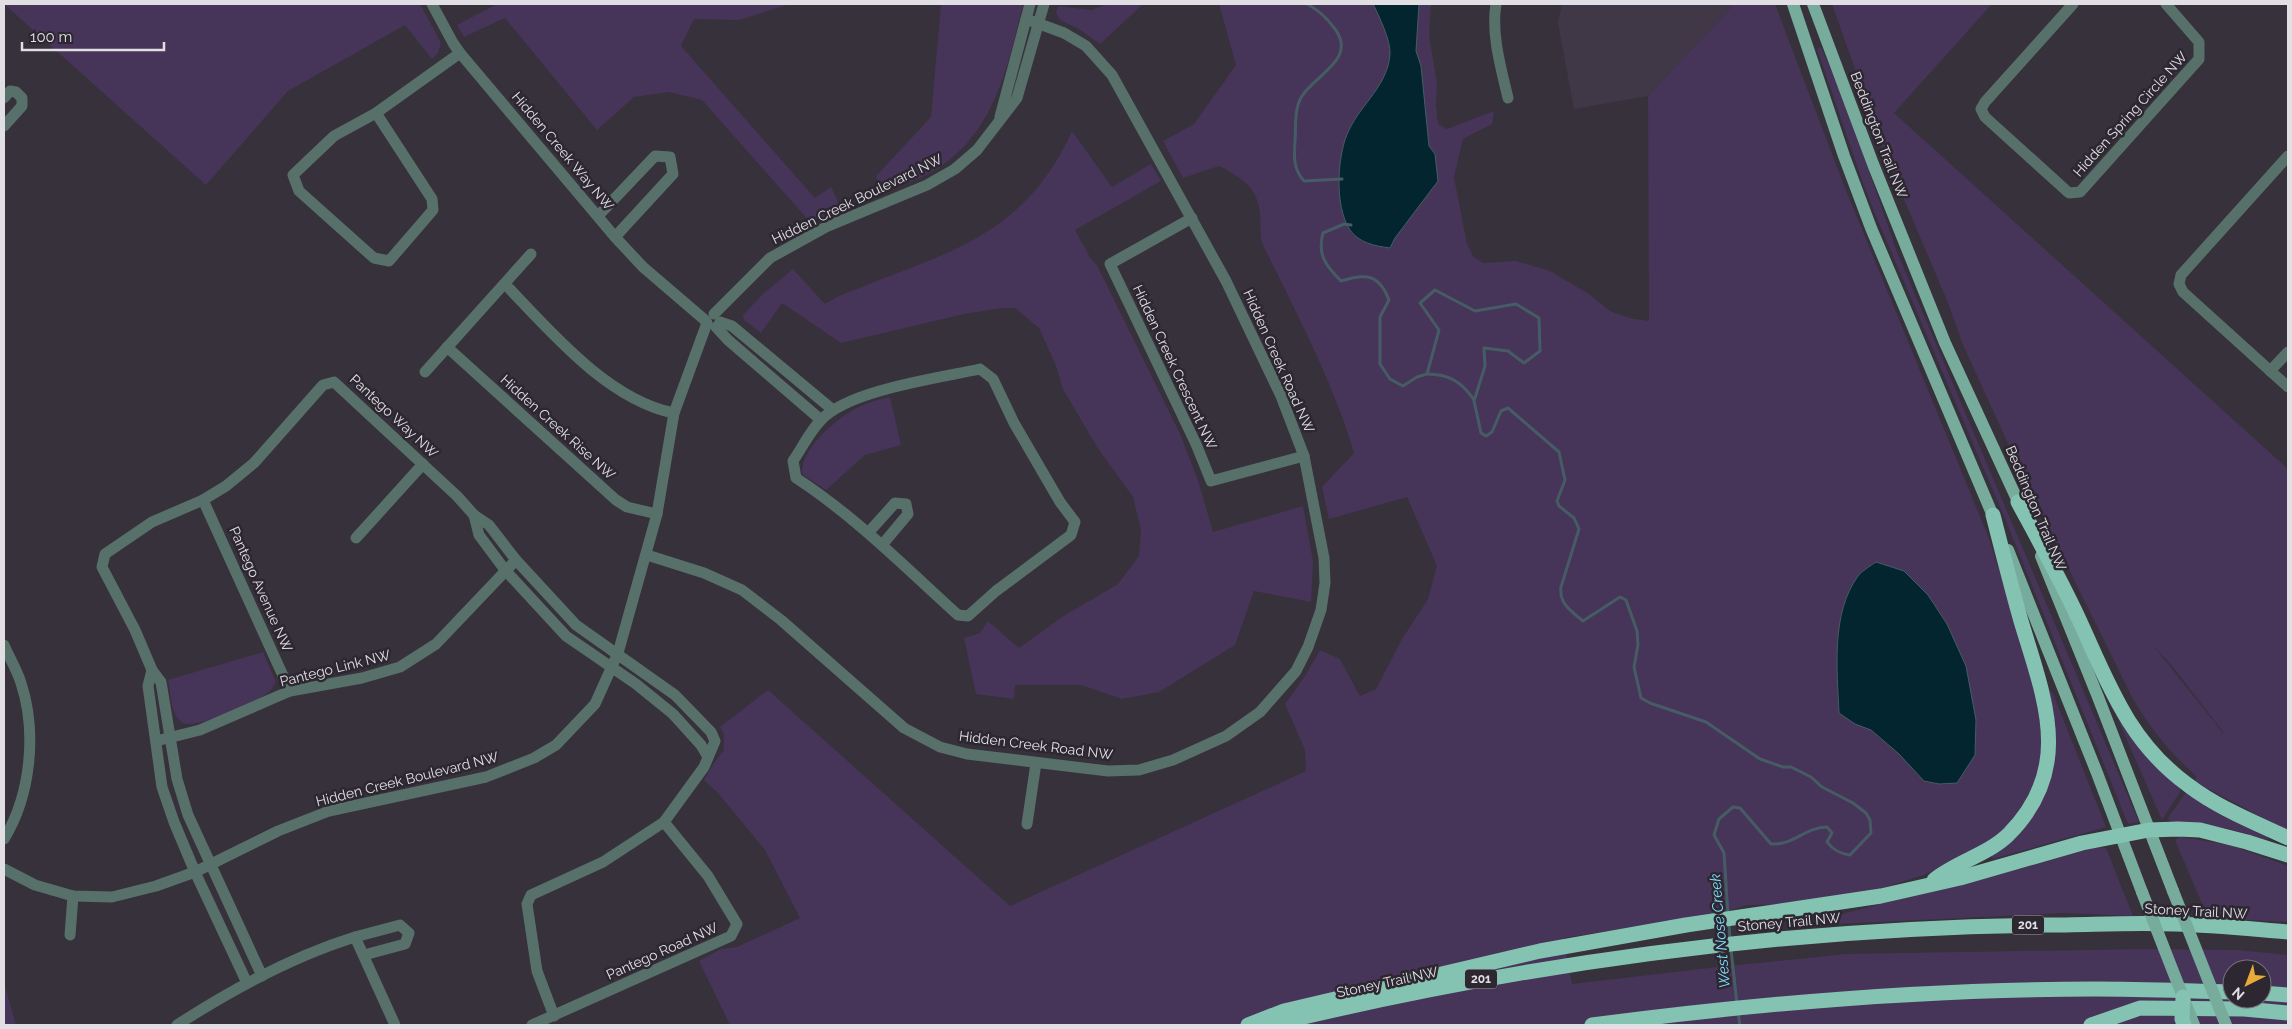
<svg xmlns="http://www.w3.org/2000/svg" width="2292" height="1029" font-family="Raleway,sans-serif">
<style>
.built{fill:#403847}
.green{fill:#473459;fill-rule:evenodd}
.water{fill:#03252f;stroke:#465c65}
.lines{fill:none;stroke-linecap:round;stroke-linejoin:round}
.stream{stroke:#465c65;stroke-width:3}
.minor{stroke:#577069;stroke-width:11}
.major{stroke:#77ac9d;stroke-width:12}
.highway{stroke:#84c3b1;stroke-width:15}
.major-bridge{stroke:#77ac9d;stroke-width:12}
.highway-bridge{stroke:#84c3b1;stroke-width:15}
.labels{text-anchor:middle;stroke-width:5;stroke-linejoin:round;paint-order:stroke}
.shield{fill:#2c2730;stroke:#aba7ae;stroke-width:1}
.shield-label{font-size:12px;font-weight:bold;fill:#e1dee4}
.street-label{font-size:14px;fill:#e1dee4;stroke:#2c2730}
.water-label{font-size:15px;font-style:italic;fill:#7edefc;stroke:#2c2730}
</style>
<rect width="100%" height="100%" fill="#36313a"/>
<path class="built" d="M1562,4H1729L1732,6L1648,96L1574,109L1558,23Z"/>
<g class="green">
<path d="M4,4H420L441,43L438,53L432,59L405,25L288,91L206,185Z"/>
<path d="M497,4H790L739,20L694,19L681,46L815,198L831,187L842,210L811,223L702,100L669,92L634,97L597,130L505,18L464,37L457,25Z"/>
<path d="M941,4H1023C1008,65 996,129 940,167C923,179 900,185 881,193L876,176L931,117Z"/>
<path d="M1107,4H1143L1100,44L1079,29L1060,20L1056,12L1058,6L1091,10Z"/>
<path d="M1219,4H1431L1429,35L1437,83L1436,104L1438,124L1447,129L1494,111L1492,124L1463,139L1454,177L1467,244L1473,256L1483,263L1516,261L1550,271L1589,294L1610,311L1629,318L1649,321L1648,96L1732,6L1729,4L1736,5L1775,4L1845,188L1990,541L2036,691L2042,740L2040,762L2035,781L2023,806L2008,826L1994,838L1952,864L1923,875L1880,889L1805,904L1747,905L1705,918L1633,927L1564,938L1572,984L1700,969L1847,954L2143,949L2238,950L2288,955V1025H730L699,961L721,949L737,947L800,918L765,850L718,793L704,780L714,763L724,750V734L720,727L768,690L1010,906L1306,771L1305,750L1285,704L1305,676L1320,650L1340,659L1360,696L1376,689L1402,639L1428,599L1437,566L1407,497L1329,519L1322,487L1354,453C1332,379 1295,311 1262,243C1259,230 1262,215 1258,203C1253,184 1235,174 1219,166L1183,178L1163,141L1194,124L1236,65ZM2232,969H2262V999H2232Z"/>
<path d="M1832,4H1992L1894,113L2288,469V831L2195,782L2196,776C2170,753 2151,729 2133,699L2027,485L1963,345L1948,303L1884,152ZM2152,644L2172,666L2224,733H2223Z"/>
<path d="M1821,47L1845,102L1897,252L2139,822L2128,824L2006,521L1878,221L1864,186L1817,49Z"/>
<path d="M1072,131L1112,187L1151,164L1161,181L1075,230L1091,259L1097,265L1180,434L1198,480L1213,532L1303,506L1313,561L1311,602L1254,591L1235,645L1159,692L1122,699L1081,685H1015L1014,699L976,694L964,638L980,633L988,621L1019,648L1062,617L1118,584L1139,556L1141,530L1133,497L1097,447L1063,389L1056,366L1039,328L1015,308H1002L964,314L841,343L782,303L761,333L744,320L743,315L763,294L793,269L825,304L837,297C938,254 1022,242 1072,131Z"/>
<path d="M890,397L901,445L865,455L826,490L803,475C797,453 836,419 853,410C865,403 877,400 890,397Z"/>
<path d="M263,652L276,682C273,687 271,691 266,694C254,702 194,730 183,723C170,715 171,693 168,680Z"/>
<path d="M2052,691L2106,827L1993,859L1991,855L2046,785L2048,694Z"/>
<path d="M2120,713L2181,787L2180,792L2162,820L2116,715Z"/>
<path d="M2187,791L2269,836L2267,840L2226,828L2170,822L2168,818Z"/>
<path d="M2181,837L2230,845L2288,866V922L2208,918L2175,840Z"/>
<path d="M2096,847L2106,848L2133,916L2063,913L1836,924L1834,916L2045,862Z"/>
<path d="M4,983L16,1025H4Z"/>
</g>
<g class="water">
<path d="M1373,4H1419L1416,51L1421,66L1429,146L1435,154L1438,181L1395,238L1390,248C1375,246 1359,243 1350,230C1334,206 1337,154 1349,130C1362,103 1388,85 1390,54C1391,41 1379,16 1373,4Z"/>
<path d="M1876,562L1904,571L1928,595L1947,624L1966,666L1976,720L1975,755L1957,783L1939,784L1924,781L1899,754L1871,730L1855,724L1839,713C1837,669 1831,613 1858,576C1862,571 1870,566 1876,562Z"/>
</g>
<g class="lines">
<g class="stream">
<path d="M1307,4C1319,10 1327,18 1335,29C1357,59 1316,74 1302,96C1294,108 1296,127 1295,141C1294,156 1293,169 1304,181L1342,179"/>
<path d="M1351,225L1344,224L1323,233C1317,255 1326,266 1341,281C1366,273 1379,274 1389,300L1380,317V364L1390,379L1403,386L1417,377L1427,374L1439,330L1420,303L1435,290L1475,311L1516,304L1539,318L1540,351L1524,363L1508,351L1484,348L1485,366L1474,401L1481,433L1486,436L1492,432L1501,411L1508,408L1559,452L1565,480L1557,501L1559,506L1574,518L1579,529L1561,587C1559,604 1571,611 1583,621L1620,597L1626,600L1637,631L1638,645L1634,667L1641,698L1650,703L1706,722L1760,759L1783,767H1791L1811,777L1822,787L1853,803L1866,813L1870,820L1871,833L1850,855C1841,854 1832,849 1827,842L1832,833L1827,827C1805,827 1795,845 1771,844L1740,808L1733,807L1719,819L1714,835L1724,853L1728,915"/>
<path d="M1427,374C1449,374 1462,382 1474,400"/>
<path d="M1729,924L1730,940"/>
<path d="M1731,949L1737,1005"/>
<path d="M1738,1013L1740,1025"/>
</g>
<g class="minor">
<path d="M432,4L453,43L460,53L615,237L643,267L706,321"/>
<path d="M1496,4C1491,34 1501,68 1508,98"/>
<path d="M2073,4L1985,102L1981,109L1985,117L2069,193L2080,192L2199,59V42L2166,4"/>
<path d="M4,98L10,91L16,92L22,98V106L4,126"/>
<path d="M376,113L432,199L433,210L389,261L374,258L299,191L293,175L334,136L376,113L460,53"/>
<path d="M1000,117L1030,4"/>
<path d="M2288,156L2181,275L2179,284L2183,292L2288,387"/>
<path d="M598,216L655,156L670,157L673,174L615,237"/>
<path d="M1192,218L1110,264L1196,444L1211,481L1304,456"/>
<path d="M505,284C550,331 608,400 674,413"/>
<path d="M714,314L770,258L826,227L927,185L955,169L977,150L1017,98L1044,4"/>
<path d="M720,322L732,326L833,410"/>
<path d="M716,327L728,340L821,420"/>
<path d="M447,347L616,500L627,507L657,514"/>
<path d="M980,369L993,379L1014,423L1060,502L1075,522L1071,535L996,591L968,616L958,615C906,568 856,517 796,478L793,461C802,448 810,431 821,420C849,390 939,378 980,369Z"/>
<path d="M2270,371L2288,352"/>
<path d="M425,372L531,254"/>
<path d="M203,500L290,691"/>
<path d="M474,515L479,535L505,570L566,636L636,684L673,714L701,745L708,757"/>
<path d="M868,533L895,503L906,504L908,514L882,545"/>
<path d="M356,538L423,464"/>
<path d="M647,555L704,573L742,590L781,620L904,728L940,747L967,754L1108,771L1139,770L1173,760L1226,736L1260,712L1296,671L1308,647L1321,610L1325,583L1324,558L1304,456L1281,396L1226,281L1112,75L1086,46L1064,33L1026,19"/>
<path d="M4,645C9,657 17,670 21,683C37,732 31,795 4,839"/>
<path d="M152,670L148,686L162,787L174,822L195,872L247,983"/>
<path d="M156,741L200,730L290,691L362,678L400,667L436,644L516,560"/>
<path d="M1027,824L1036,763"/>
<path d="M4,869L35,885L73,896L112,897L156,886L195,872L278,831L329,811L486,777L534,758L556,745L595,704L618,653L657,514L674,413L707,323"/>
<path d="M70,935L73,896"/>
<path d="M355,937L400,925L409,933L405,944L364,955"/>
<path d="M262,976L188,815L177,779L161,682L152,670L135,630L102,567L105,554L152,522L203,500L226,486L254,463L323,385L334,382L457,496L474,515L489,525L516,560L576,625L675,695L711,732L715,741L704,767L664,822L603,862L531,895L527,904L537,971L554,1016"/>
<path d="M177,1025C231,990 294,956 355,937L395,1025"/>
<path d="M532,1025L731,936L737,924L708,876L664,822"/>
</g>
<g class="major">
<path d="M1793,4L1844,156L1871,228L1996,523"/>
<path d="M1813,4L1873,164L1945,343L2022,510"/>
<path d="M2008,550L2097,773L2142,892"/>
<path d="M2041,556L2098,697L2173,891"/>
</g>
<g class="highway">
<path d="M2018,502C2038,539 2058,575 2076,613C2107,679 2126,740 2188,785C2218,808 2254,822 2288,838"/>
<path d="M1934,880C1956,862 1987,855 2008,835C2075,768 2044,698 2021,621C2011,586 2002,550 1993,515"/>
<path d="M2262,993L2288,995"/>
<path d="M1248,1025L1284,1011L1540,951L1686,925L1881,896L1960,878L2082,843L2149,830L2178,829L2200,830L2247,842L2288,855"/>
<path d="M1270,1025C1525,963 1784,928 2046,925C2089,925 2132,922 2175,924C2213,925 2251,929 2288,932"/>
<path d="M1592,1025C1759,1003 1928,989 2096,989C2141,989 2187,991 2232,992"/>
<path d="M2091,1025L2140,1008L2244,1009L2288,1013"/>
</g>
<g class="major-bridge">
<path d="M2173,891L2226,1025"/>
<path d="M2142,892L2194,1025"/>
</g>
<path class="highway-bridge" d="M2183,997L2182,1019L2184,1025"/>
</g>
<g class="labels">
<g class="shield">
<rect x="2012" y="915.5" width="32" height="19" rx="4"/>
<rect x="1465" y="969.5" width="32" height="19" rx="4"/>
</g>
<g class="shield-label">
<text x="2028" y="929">201</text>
<text x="1481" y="983">201</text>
</g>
<g class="street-label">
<text transform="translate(2130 114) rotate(-48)" y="5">Hidden Spring Circle NW</text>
<text transform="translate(1879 135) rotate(69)" y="5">Beddington Trail NW</text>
<text transform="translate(563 151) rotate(50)" y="5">Hidden Creek Way NW</text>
<text transform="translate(857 199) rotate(-26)" y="5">Hidden Creek Boulevard NW</text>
<text transform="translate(1279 361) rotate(66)" y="5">Hidden Creek Road NW</text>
<text transform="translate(1175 367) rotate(65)" y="5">Hidden Creek Crescent NW</text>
<text transform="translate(394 416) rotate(43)" y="5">Pantego Way NW</text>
<text transform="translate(558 427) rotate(42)" y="5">Hidden Creek Rise NW</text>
<text transform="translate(2036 508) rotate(67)" y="5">Beddington Trail NW</text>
<text transform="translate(261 589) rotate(66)" y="5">Pantego Avenue NW</text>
<text transform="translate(335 668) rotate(-14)" y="5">Pantego Link NW</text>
<text transform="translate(1036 745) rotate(7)" y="5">Hidden Creek Road NW</text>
<text transform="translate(407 779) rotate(-14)" y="5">Hidden Creek Boulevard NW</text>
<text transform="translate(2196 911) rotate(3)" y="5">Stoney Trail NW</text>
<text transform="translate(1789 922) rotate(-5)" y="5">Stoney Trail NW</text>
<text transform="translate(662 951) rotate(-24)" y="5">Pantego Road NW</text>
<text transform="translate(1387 982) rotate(-12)" y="5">Stoney Trail NW</text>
</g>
<g class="water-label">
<text transform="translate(1720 931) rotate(-95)" y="5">West Nose Creek</text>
</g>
</g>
<rect width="2292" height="1029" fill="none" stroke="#e1dee4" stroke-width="10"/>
<g transform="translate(2247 984) rotate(222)"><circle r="24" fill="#2c2730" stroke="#747078"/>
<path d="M0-4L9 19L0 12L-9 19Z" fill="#e9ab38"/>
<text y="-8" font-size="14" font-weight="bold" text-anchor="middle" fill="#e1dee4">N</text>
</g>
<path d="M22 42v8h142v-8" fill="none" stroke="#e1dee4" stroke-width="2.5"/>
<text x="30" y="42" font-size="15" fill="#e1dee4" stroke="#2c2730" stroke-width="4" paint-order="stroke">100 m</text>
</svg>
